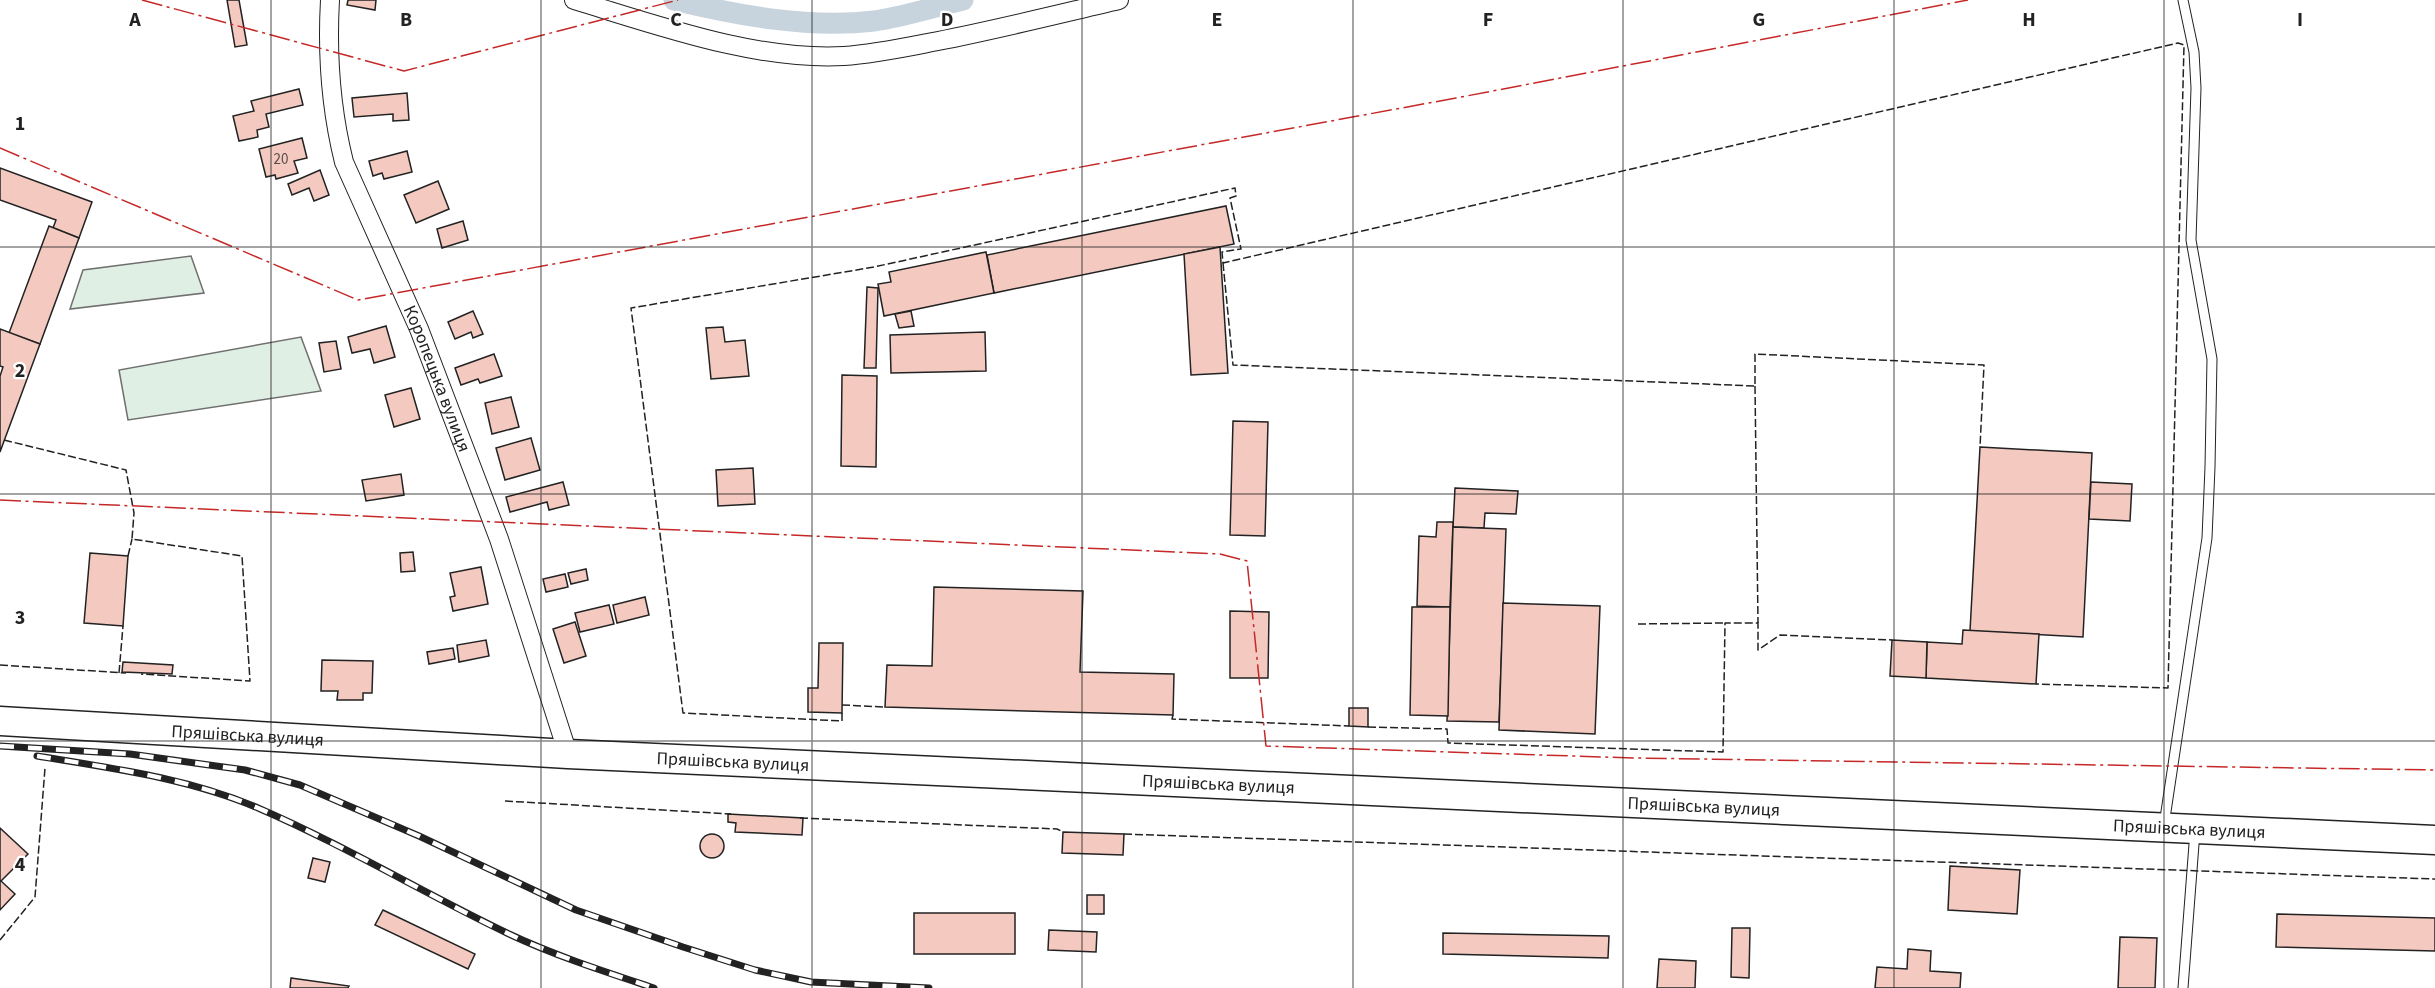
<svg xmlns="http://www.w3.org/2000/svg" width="2435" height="988" font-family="'Source Sans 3',sans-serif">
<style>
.green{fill:#e0efe3;stroke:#6f6f6f;stroke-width:1.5}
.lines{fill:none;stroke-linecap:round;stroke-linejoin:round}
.canal{stroke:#c7d3dd;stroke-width:21}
.building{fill:#f3c9c0;stroke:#222;stroke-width:1.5}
.lane-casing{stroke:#222;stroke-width:11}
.street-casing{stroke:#222;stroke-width:20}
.primary-casing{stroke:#222;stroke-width:31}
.lane{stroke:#fff;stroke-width:9}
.street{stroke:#fff;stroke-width:18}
.primary{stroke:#fff;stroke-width:28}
.rail-casing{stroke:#222;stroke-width:7}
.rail{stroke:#fff;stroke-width:4.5;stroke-dasharray:14;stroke-linecap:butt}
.fence{stroke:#222;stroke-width:1.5;stroke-dasharray:8 3;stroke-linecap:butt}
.power{stroke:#c62828;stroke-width:1.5;stroke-dasharray:21 4.5 3 4.5;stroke-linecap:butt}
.grid{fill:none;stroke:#222;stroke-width:1.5;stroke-opacity:0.55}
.labels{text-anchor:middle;stroke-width:4.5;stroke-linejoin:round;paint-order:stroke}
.number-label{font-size:15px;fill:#564c4a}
.street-label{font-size:18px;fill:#222;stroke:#fff}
.grid-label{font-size:20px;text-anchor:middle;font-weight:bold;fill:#222;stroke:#fff;stroke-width:4.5;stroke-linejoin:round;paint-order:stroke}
</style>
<rect width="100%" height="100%" fill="#fff"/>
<g class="green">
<path d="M191,256L204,293L70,309L83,270Z"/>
<path d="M301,337L321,391L128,420L119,370Z"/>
</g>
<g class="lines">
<path class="canal" d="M674,0C736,15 809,29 874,21C903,17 934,7 963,0"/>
</g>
<g class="building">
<path d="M227,0H239L247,45L235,47Z"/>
<path d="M348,0H376L375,10L347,5Z"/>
<path d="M299,89L303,105L266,114L269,127L257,130L258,137L239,141L233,116L254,111L251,101Z"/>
<path d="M407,93L409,120L393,121V114L354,117L352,98Z"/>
<path d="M302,138L307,158L294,161L298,173L276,179L275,175L266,177L259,149Z"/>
<path d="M407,151L412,172L384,179L382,173L373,176L369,161Z"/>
<path d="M0,168L92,202L79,238L53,228L56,220L0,200Z"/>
<path d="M320,170L329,195L314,201L309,188L292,195L288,184Z"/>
<path d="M438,181L449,209L416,223L404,195Z"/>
<path d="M1226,206L1234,244L994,293L987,255Z"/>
<path d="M463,221L468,240L442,248L437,229Z"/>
<path d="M49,226L79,238L40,344L9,333Z"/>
<path d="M1220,247L1228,373L1191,375L1184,254Z"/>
<path d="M986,252L994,293L884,316L878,284L891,282L889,272Z"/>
<path d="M867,287L878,288L876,368H864Z"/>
<path d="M473,311L483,334L473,338L471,332L455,339L448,322Z"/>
<path d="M911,311L914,326L899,328L895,314Z"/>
<path d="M386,326L395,357L374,363L370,349L352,353L348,337Z"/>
<path d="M723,327L725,342L745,340L749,376L711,379L706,328Z"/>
<path d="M0,329L40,344L0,452V376L3,367L0,366Z"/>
<path d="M985,332L986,371L891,373L890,335Z"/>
<path d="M336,341L341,369L324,372L319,343Z"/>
<path d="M494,354L502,376L480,383L478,379L461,385L455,368Z"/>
<path d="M842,375L877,376L876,467L841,466Z"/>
<path d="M411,388L420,419L394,427L385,395Z"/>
<path d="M511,397L519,427L492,434L485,403Z"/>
<path d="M1233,421L1268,422L1265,536L1230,535Z"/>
<path d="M531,438L540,470L505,480L496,448Z"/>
<path d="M1980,447L2092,453L2083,637L1970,631Z"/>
<path d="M753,468L755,504L718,506L716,470Z"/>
<path d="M401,474L404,495L366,501L362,480Z"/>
<path d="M563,482L569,505L549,510L547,502L510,512L506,497Z"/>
<path d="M2091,482L2132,484L2130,521L2089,519Z"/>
<path d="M1455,488L1518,491L1516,514L1485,513L1484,528L1453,527Z"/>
<path d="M1437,522H1453L1450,607L1417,606L1419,536L1436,537Z"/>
<path d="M1453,527L1506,529L1499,722L1447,721Z"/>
<path d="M413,552L415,571L401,572L400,553Z"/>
<path d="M90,553L128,556L123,626L84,623Z"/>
<path d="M481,567L488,604L453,611L450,597L455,596L450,573Z"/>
<path d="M586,569L588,580L571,584L568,573Z"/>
<path d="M565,574L568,587L546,592L543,579Z"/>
<path d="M934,587L1083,591L1080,672L1174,674L1173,715L885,707L887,665L932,666Z"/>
<path d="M645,597L649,615L617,623L613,605Z"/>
<path d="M1503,603L1600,606L1595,734L1499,730Z"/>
<path d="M609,605L614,624L580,632L575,613Z"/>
<path d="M1412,607H1450L1448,716L1410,715Z"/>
<path d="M1230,611L1269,612L1268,678H1230Z"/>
<path d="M575,622L586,656L564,663L553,629Z"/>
<path d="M1963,630L2039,634L2036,684L1926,678L1927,642L1962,644Z"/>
<path d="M486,640L489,656L459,662L457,645Z"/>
<path d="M1892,640L1927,642L1926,678L1890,676Z"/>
<path d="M819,643H843L842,713L808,712V688H818Z"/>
<path d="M453,648L455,659L429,664L427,652Z"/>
<path d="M322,660L373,661L372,693H363V700H337L338,691H321Z"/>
<path d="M123,662L173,665L172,674L122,672Z"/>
<path d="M1349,708H1368V727L1349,726Z"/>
<path d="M728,814L803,818L802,835L735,832L736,823L728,822Z"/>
<path d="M0,828L28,854L1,881L15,894L0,910Z"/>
<path d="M1063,832L1124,834L1123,855L1062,853Z"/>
<circle cx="712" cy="846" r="12"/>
<path d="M313,858L330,862L325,882L308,878Z"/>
<path d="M1950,866L2020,870L2017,914L1948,910Z"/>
<rect x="1087" y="895" width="17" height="19"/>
<path d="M383,910L475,954L468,969L375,925Z"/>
<rect x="914" y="913" width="101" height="41"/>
<path d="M2277,914L2435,918V951L2276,947Z"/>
<path d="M1732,928H1750L1749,978L1731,977Z"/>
<path d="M1049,930L1097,932L1096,952L1048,950Z"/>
<path d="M1443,933L1609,936L1608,958L1443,954Z"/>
<path d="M2120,937L2157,938L2155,988H2118Z"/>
<path d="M1908,949L1931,951L1930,971L1961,973L1960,988H1875L1877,967L1907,969Z"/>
<path d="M1659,959L1696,961L1695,988H1657Z"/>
<path d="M291,978L349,986L348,988H290Z"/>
</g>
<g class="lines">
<defs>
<g id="lane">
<path d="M2164,825L2207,538L2210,467L2212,359L2191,240L2196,88L2194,52L2183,0"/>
<path d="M2183,988L2195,831"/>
</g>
<g id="street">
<path id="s1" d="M330,0C327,53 331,110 344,162L419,329L499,539L568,754"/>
<path d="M574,0C657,25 756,61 844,56C875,54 907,47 938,41C999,29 1059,14 1119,0"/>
</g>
<g id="primary">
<path id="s2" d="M0,721L568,754L2435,840"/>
</g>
</defs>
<use href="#lane" class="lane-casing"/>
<use href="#street" class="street-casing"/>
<use href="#primary" class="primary-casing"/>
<use href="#lane" class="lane"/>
<use href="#street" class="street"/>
<use href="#primary" class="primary"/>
<defs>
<g id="rail">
<path d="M0,746L130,754L245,770L300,785L419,836L576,910L683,947L755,970L811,982L929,988"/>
<path d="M37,756C111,768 188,778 258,808C344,845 425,894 509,934C556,956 606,972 654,988"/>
</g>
</defs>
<use href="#rail" class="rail-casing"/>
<use href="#rail" class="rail"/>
<g class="fence">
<path d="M1223,263L1233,365L1755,386V354L1984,365L1980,447"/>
<path d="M1755,386L1758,623"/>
<path d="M4,440L126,470L134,513L132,539L242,556L250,681L141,674"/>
<path d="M128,556L132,539"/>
<path d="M1638,624L1725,623"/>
<path d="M0,665L126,673"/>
<path d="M119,673L123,626"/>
<path d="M842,705L885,707"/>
<path d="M842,713V721L683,713L631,308L874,267L1235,188L1236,196L1230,198L1241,249L1222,252L1223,263L2178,43L2184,45L2168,688L2036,684"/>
<path d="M1173,715L1172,719L1349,726"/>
<path d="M1368,727L1447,729L1448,743L1723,752L1725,623H1758V650L1780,635L1892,640"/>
<path d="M505,801L731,814"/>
<path d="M800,818L1057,829L1063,832"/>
<path d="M1124,834L2435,879"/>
<path d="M0,940L35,897L45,768"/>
</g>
<g class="power">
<path d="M142,0L404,71L678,0"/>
<path d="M0,148L358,300L1456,98L1968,0"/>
<path d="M0,500L1220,554L1247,561L1266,746L1633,758L2435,770"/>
</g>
</g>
<path class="grid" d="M271,0V988M541,0V988M812,0V988M1082,0V988M1353,0V988M1623,0V988M1894,0V988M2164,0V988M0,247H2435M0,494H2435M0,741H2435"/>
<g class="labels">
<g class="number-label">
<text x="281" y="164">20</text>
</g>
<g class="street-label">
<text dy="6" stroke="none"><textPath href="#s1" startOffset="399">Коропецька вулиця</textPath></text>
<text dy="6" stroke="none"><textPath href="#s2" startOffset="248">Пряшівська вулиця</textPath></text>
<text dy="6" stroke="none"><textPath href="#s2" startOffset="734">Пряшівська вулиця</textPath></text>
<text dy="6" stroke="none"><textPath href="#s2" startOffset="1220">Пряшівська вулиця</textPath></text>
<text dy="6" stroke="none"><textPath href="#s2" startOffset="1706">Пряшівська вулиця</textPath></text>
<text dy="6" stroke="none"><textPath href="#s2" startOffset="2192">Пряшівська вулиця</textPath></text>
</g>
</g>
<g class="grid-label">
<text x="135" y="26">A</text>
<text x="406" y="26">B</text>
<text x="676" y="26">C</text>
<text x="947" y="26">D</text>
<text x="1217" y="26">E</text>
<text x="1488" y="26">F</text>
<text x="1759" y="26">G</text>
<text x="2029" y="26">H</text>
<text x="2300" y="26">I</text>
<text x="20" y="130">1</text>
<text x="20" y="377">2</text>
<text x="20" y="624">3</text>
<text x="20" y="871">4</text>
</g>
</svg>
